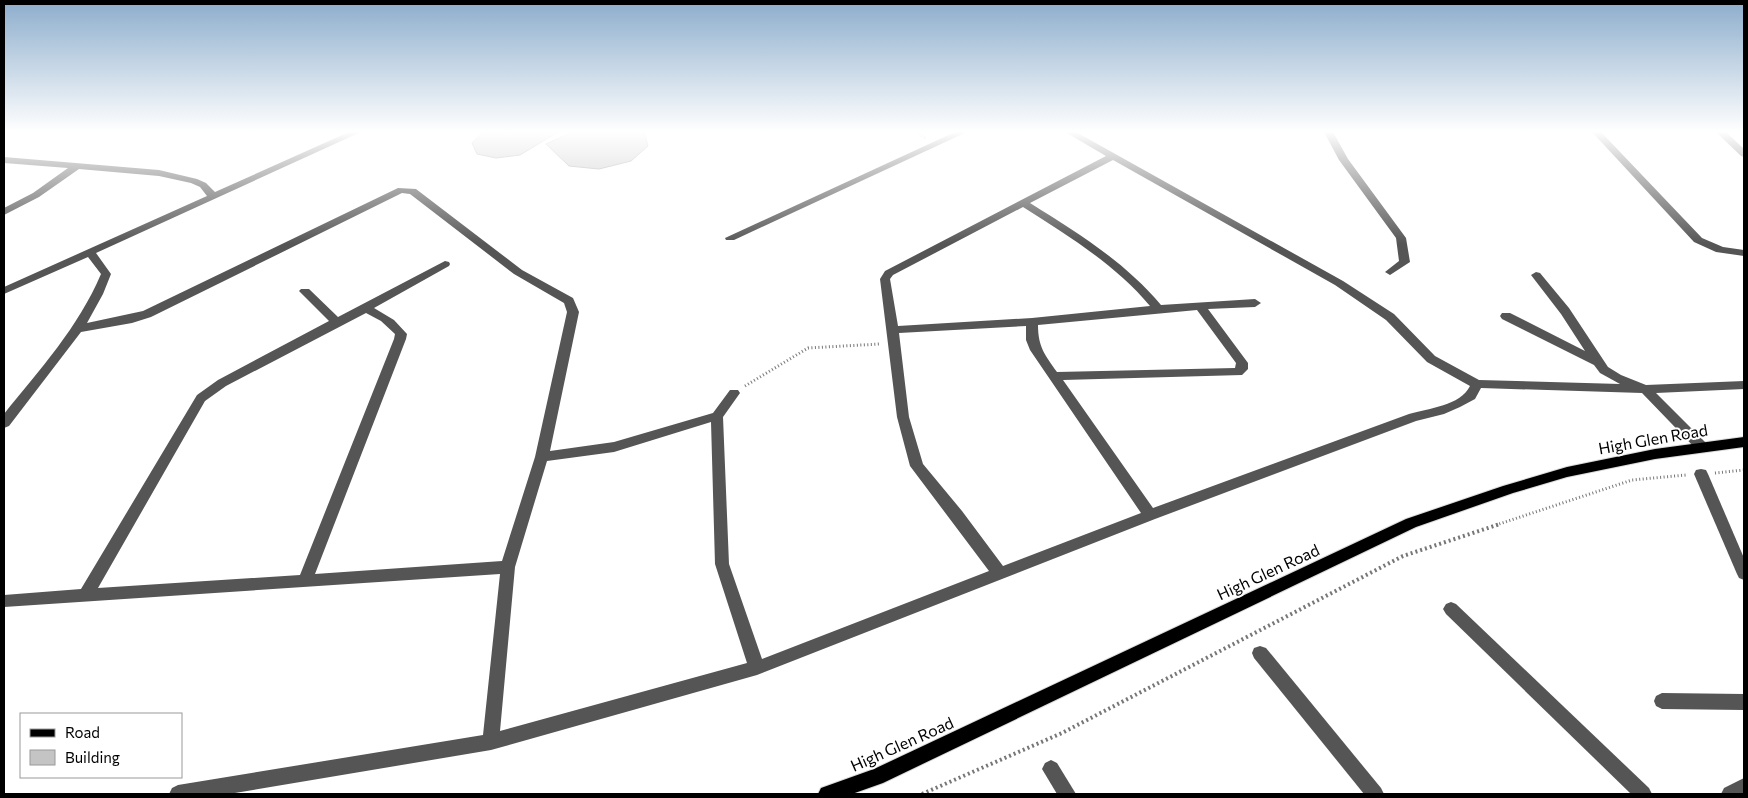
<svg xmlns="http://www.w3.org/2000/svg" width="1748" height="798" font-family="Commissioner,sans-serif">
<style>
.building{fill:#c4c4c4;stroke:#999}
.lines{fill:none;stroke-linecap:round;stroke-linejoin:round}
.major-casing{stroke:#dbdbdb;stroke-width:2}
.path-far2{stroke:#777;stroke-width:2.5;stroke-dasharray:1 2;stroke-linecap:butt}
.path-far1{stroke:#777;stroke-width:3;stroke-dasharray:1 2.5;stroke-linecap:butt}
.path{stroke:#777;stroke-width:4;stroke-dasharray:2 3;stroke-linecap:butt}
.minor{fill:#555;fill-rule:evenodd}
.major{fill:#000;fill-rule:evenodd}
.labels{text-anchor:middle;stroke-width:4;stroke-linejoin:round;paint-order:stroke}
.near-street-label{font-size:16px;fill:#000;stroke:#fff}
</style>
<rect width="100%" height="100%" fill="#fff"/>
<g class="building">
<path d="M483,132H558L520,155L496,158L477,154L472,143Z"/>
<path d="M572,132H644L648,146L631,161L599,169L569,166L546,144Z"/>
</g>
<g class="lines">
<defs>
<path id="major" d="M1744,437V447L1655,459L1567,477L1513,493L1416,527L883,783L852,794H818L821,788L874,769L1406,519L1503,486L1567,467L1655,449Z"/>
</defs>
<use href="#major" class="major-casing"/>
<path class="path-far2" d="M917,132L925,138"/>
<g class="path-far1">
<path d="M745,386L808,348L880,344"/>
<path d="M1715,473L1744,470"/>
<path d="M1496,525L1632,480L1686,475"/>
</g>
<path class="path" d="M922,794L1062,733L1403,556L1500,524"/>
<g class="minor">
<path d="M349,132H361L96,253L111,274L103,294L87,323L143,311L398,188L416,189L522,270L573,298L579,312L550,451L614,442L713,413L730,390H738L740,393L723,417L729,564L762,659L989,571L910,466L897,417L880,279L885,271L1106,156L1065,132H1076L1343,281L1394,314L1435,356L1479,380L1620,384L1600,373L1594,365L1502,319L1500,316L1502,313H1510L1585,351L1561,314L1531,275L1536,272L1540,273L1569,308L1608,367L1621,375L1646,385L1744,381V389L1656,393L1707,444L1709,447L1707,450H1697L1642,393L1481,388L1475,399L1460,407L1444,414L1416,421L1155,519L757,675L491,750L229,794H169L172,788L178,785L483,735L500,574L4,607V595L81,589L197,395L218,380L329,321L299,291L301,289H309L338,317L445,261L449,262L450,264L449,266L374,308L394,320L407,334L406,339L315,574L502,561L535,457L567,312L564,303L514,274L410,194L402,193L151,317L132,323L81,332L9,426L4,428V414C40,369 78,328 101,274L88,257L4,294V287L207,196L200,187L191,183L159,176L79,169L39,197L4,215V208L33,193L68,168L4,163V157L159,170L197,179L206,183L215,192ZM1113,160L1335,285L1386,320L1427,362L1470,386C1460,406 1429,408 1409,414L1153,508L1063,380L1242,375L1248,369V363L1208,309L1255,307L1261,303L1255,299L1161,305C1125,262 1078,233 1030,203ZM1023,207C1068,236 1115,264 1150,306L1032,318L898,326L890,279L893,275ZM1197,310L1236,363L1235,368L1057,372C1045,355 1038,347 1038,325ZM366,313L381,321L395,334L394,339L300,575L98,588L205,401L226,386ZM1026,326V340L1030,350L1141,513L1003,566L962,511L923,464L909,417L899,333ZM711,422L715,564L747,663L500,731L515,567L547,461L614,452Z"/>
<path d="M955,132H967L734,240H726L725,238Z"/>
<path d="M1324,132H1333L1348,159L1406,238L1410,262L1390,275L1385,272L1399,261L1396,238L1339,160Z"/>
<path d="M1592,132H1601L1702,238L1723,247L1744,250V256L1716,252L1694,242Z"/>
<path d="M1716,132H1726L1744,149V157L1741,156Z"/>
<path d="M1701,469L1706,470L1708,474L1744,558V580L1739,578L1737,574L1694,474L1696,470Z"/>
<path d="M1451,602L1456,604L1649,788L1652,794H1631L1446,614L1443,609L1446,604Z"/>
<path d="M1260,646L1266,648L1381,788L1384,794H1364L1254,658L1252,653L1254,648Z"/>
<path d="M1662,693L1744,694V710L1662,709L1656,706L1654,701L1656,696Z"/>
<path d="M1051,760L1057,763L1076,794H1057L1042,769L1045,763Z"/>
<path d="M1744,778V794H1721L1724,788Z"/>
</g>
<use href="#major" class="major"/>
</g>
<linearGradient id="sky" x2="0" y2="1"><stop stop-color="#8cadcc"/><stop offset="0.54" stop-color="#fff"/><stop offset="1" stop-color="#fff" stop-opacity="0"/></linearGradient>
<rect width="1748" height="244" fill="url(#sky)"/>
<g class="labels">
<g class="near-street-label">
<text transform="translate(1653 439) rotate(-10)" y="6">High Glen Road</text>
<text transform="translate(1268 572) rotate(-25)" y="6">High Glen Road</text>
<text transform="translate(902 744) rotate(-24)" y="6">High Glen Road</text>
</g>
</g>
<rect width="1748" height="798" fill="none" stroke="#000000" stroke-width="10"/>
<rect x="20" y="713" width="162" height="65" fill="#ffffff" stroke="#999999"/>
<rect x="30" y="729" width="25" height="8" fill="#000000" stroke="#999999"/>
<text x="65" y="738" font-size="15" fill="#000000">Road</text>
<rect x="30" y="750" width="25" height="15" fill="#c4c4c4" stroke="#999999"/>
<text x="65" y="763" font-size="15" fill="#000000">Building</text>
</svg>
